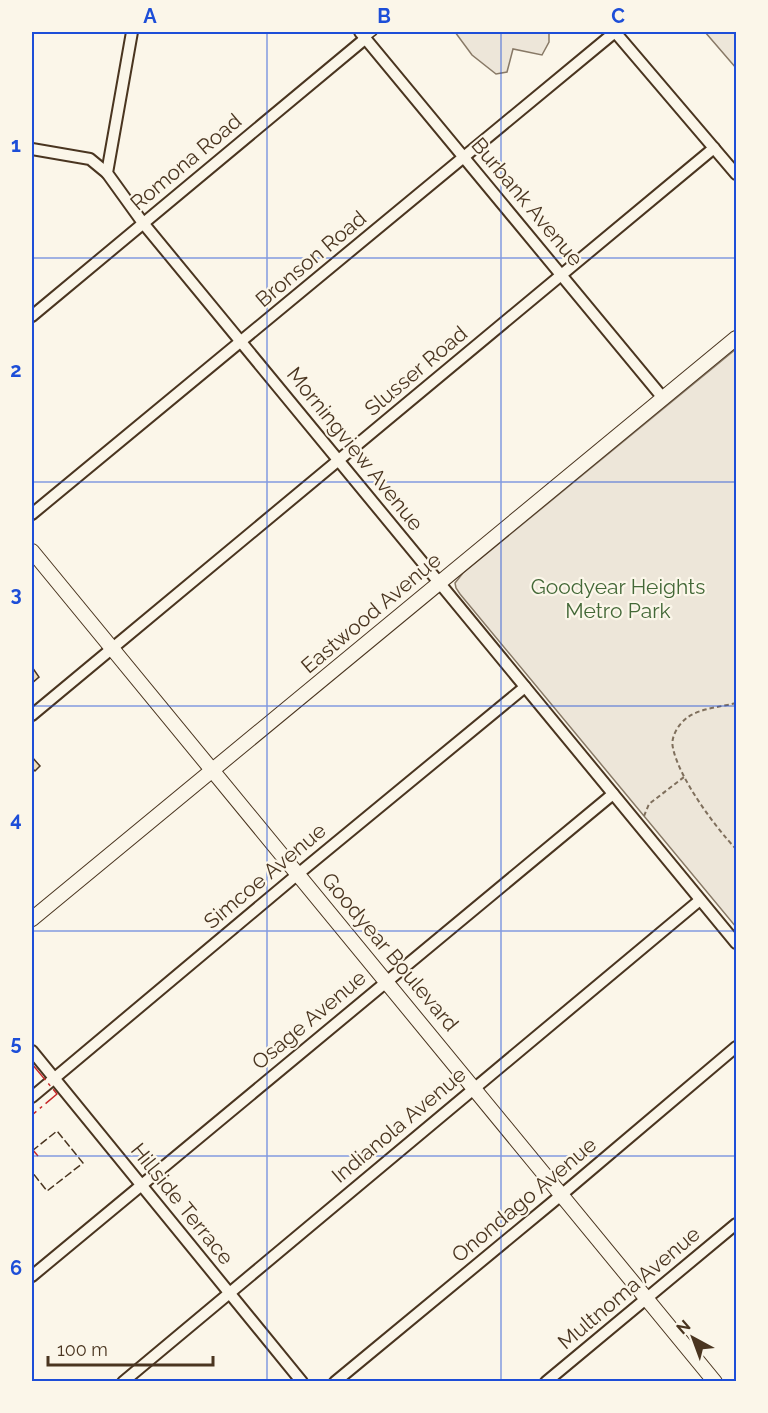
<svg xmlns="http://www.w3.org/2000/svg" width="768" height="1413" font-family="Raleway,sans-serif">
<style>
.green{fill:#ede6d9;stroke:#887966;stroke-width:1.5}
.building{fill:#ecdcbc;stroke:#4a3520;stroke-width:1.5}
.lines{fill:none;stroke-linecap:round;stroke-linejoin:round}
.lane-casing{stroke:#4a3520;stroke-width:8}
.street-casing{stroke:#4a3520;stroke-width:14}
.secondary-casing{stroke:#4a3520;stroke-width:16}
.path{stroke:#7f6f5c;stroke-width:2;stroke-dasharray:4.5 3;stroke-linecap:butt}
.lane{stroke:#fbf6e9;stroke-width:5}
.street{stroke:#fbf6e9;stroke-width:10}
.secondary{stroke:#fbf6e9;stroke-width:14}
.fence{stroke:#4a3520;stroke-width:1.5;stroke-dasharray:8 3;stroke-linecap:butt}
.power{stroke:#c62828;stroke-width:1.5;stroke-dasharray:21 4.5 3 4.5;stroke-linecap:butt}
.grid{fill:none;stroke:#1d4ed8;stroke-width:1.5;stroke-opacity:0.55}
.labels{text-anchor:middle;stroke-width:4.5;stroke-linejoin:round;paint-order:stroke}
.street-label{font-size:21px;fill:#4a3520;stroke:#fbf6e9}
.park-label{font-size:21px;fill:#436837;stroke:#fbf6e9}
.neatline{fill:none;stroke:#1d4ed8;stroke-width:2}
.grid-label{font-size:20px;text-anchor:middle;font-weight:bold;fill:#1d4ed8}
</style>
<rect width="100%" height="100%" fill="#fbf6e9"/>
<g class="green">
<path d="M455,32H549V42L542,55L513,49L507,72L496,74L472,55Z"/>
<path d="M705,32H736V68Z"/>
<path d="M736,349V927L460,594L456,588L455,583L463,573Z"/>
</g>
<g class="building">
<path d="M32,667L39,677L32,683Z"/>
<path d="M32,757L40,766L35,771L32,768Z"/>
</g>
<g class="lines">
<defs>
<path id="lane" d="M366,38L374,32"/>
<g id="street">
<path d="M132,32L107,173L143,223L736,943"/>
<path d="M360,32L663,398"/>
<path d="M615,32L736,174"/>
<path d="M32,149L90,159L107,173"/>
<path d="M32,316L366,38"/>
<path d="M32,514L615,32"/>
<path d="M32,715L714,148"/>
<path d="M32,1051L302,1382"/>
<path d="M32,1097L298,874L525,687"/>
<path d="M32,1276L613,794"/>
<path d="M123,1382L700,900"/>
<path d="M335,1382L560,1196L736,1047"/>
<path d="M546,1382L736,1224"/>
</g>
<g id="secondary">
<path d="M32,551L715,1382"/>
<path d="M32,919L736,338"/>
</g>
</defs>
<use href="#lane" class="lane-casing"/>
<use href="#street" class="street-casing"/>
<use href="#secondary" class="secondary-casing"/>
<g class="path">
<path d="M736,703C721,707 701,708 688,717C679,723 670,737 673,748C679,778 715,827 736,849"/>
<path d="M644,816L649,804L684,777"/>
</g>
<use href="#lane" class="lane"/>
<use href="#street" class="street"/>
<use href="#secondary" class="secondary"/>
<path class="fence" d="M32,1151L57,1131L83,1163L47,1191L32,1172"/>
<g class="power">
<path d="M32,1064L57,1094L32,1115"/>
<path d="M32,1149L38,1156"/>
</g>
</g>
<path class="grid" d="M267,32V1382M501,32V1382M32,258H736M32,482H736M32,706H736M32,931H736M32,1156H736"/>
<g class="labels">
<g class="street-label">
<text transform="translate(186 162) rotate(-40)" y="7">Romona Road</text>
<text transform="translate(527 202) rotate(50)" y="7">Burbank Avenue</text>
<text transform="translate(311 259) rotate(-40)" y="7">Bronson Road</text>
<text transform="translate(416 371) rotate(-40)" y="7">Slusser Road</text>
<text transform="translate(355 449) rotate(51)" y="7">Morningview Avenue</text>
<text transform="translate(371 613) rotate(-40)" y="7">Eastwood Avenue</text>
<text transform="translate(265 876) rotate(-40)" y="7">Simcoe Avenue</text>
<text transform="translate(390 952) rotate(50)" y="7">Goodyear Boulevard</text>
<text transform="translate(309 1020) rotate(-40)" y="7">Osage Avenue</text>
<text transform="translate(399 1125) rotate(-40)" y="7">Indianola Avenue</text>
<text transform="translate(524 1200) rotate(-40)" y="7">Onondago Avenue</text>
<text transform="translate(182 1204) rotate(51)" y="7">Hillside Terrace</text>
<text transform="translate(629 1288) rotate(-40)" y="7">Multnoma Avenue</text>
</g>
<g class="park-label">
<text x="618" y="594">Goodyear Heights<tspan x="618" dy="24">Metro Park</tspan></text>
</g>
</g>
<rect width="768" height="1413" fill="none" stroke="#fbf6e9" stroke-width="66"/>
<g transform="translate(693 1338) rotate(319)" stroke="#fbf6e9" stroke-width="4.5" paint-order="stroke">
<path d="M0-4.5L10 22L0 15L-10 22Z" fill="#4a3520"/>
<text y="-9" font-size="16" font-weight="bold" text-anchor="middle" fill="#4a3520">N</text>
</g>
<path d="M48 1356v9h165v-9" fill="none" stroke="#4a3520" stroke-width="3"/>
<text x="57" y="1356" font-size="18" fill="#4a3520" stroke="#fbf6e9" stroke-width="4.5" paint-order="stroke">100 m</text>
<rect x="33" y="33" width="702" height="1347" class="neatline"/>
<g class="grid-label">
<text x="150" y="23">A</text>
<text x="384" y="23">B</text>
<text x="618" y="23">C</text>
<text x="16" y="152">1</text>
<text x="16" y="377">2</text>
<text x="16" y="601">3</text>
<text x="16" y="826">4</text>
<text x="16" y="1050">5</text>
<text x="16" y="1275">6</text>
</g>
</svg>
